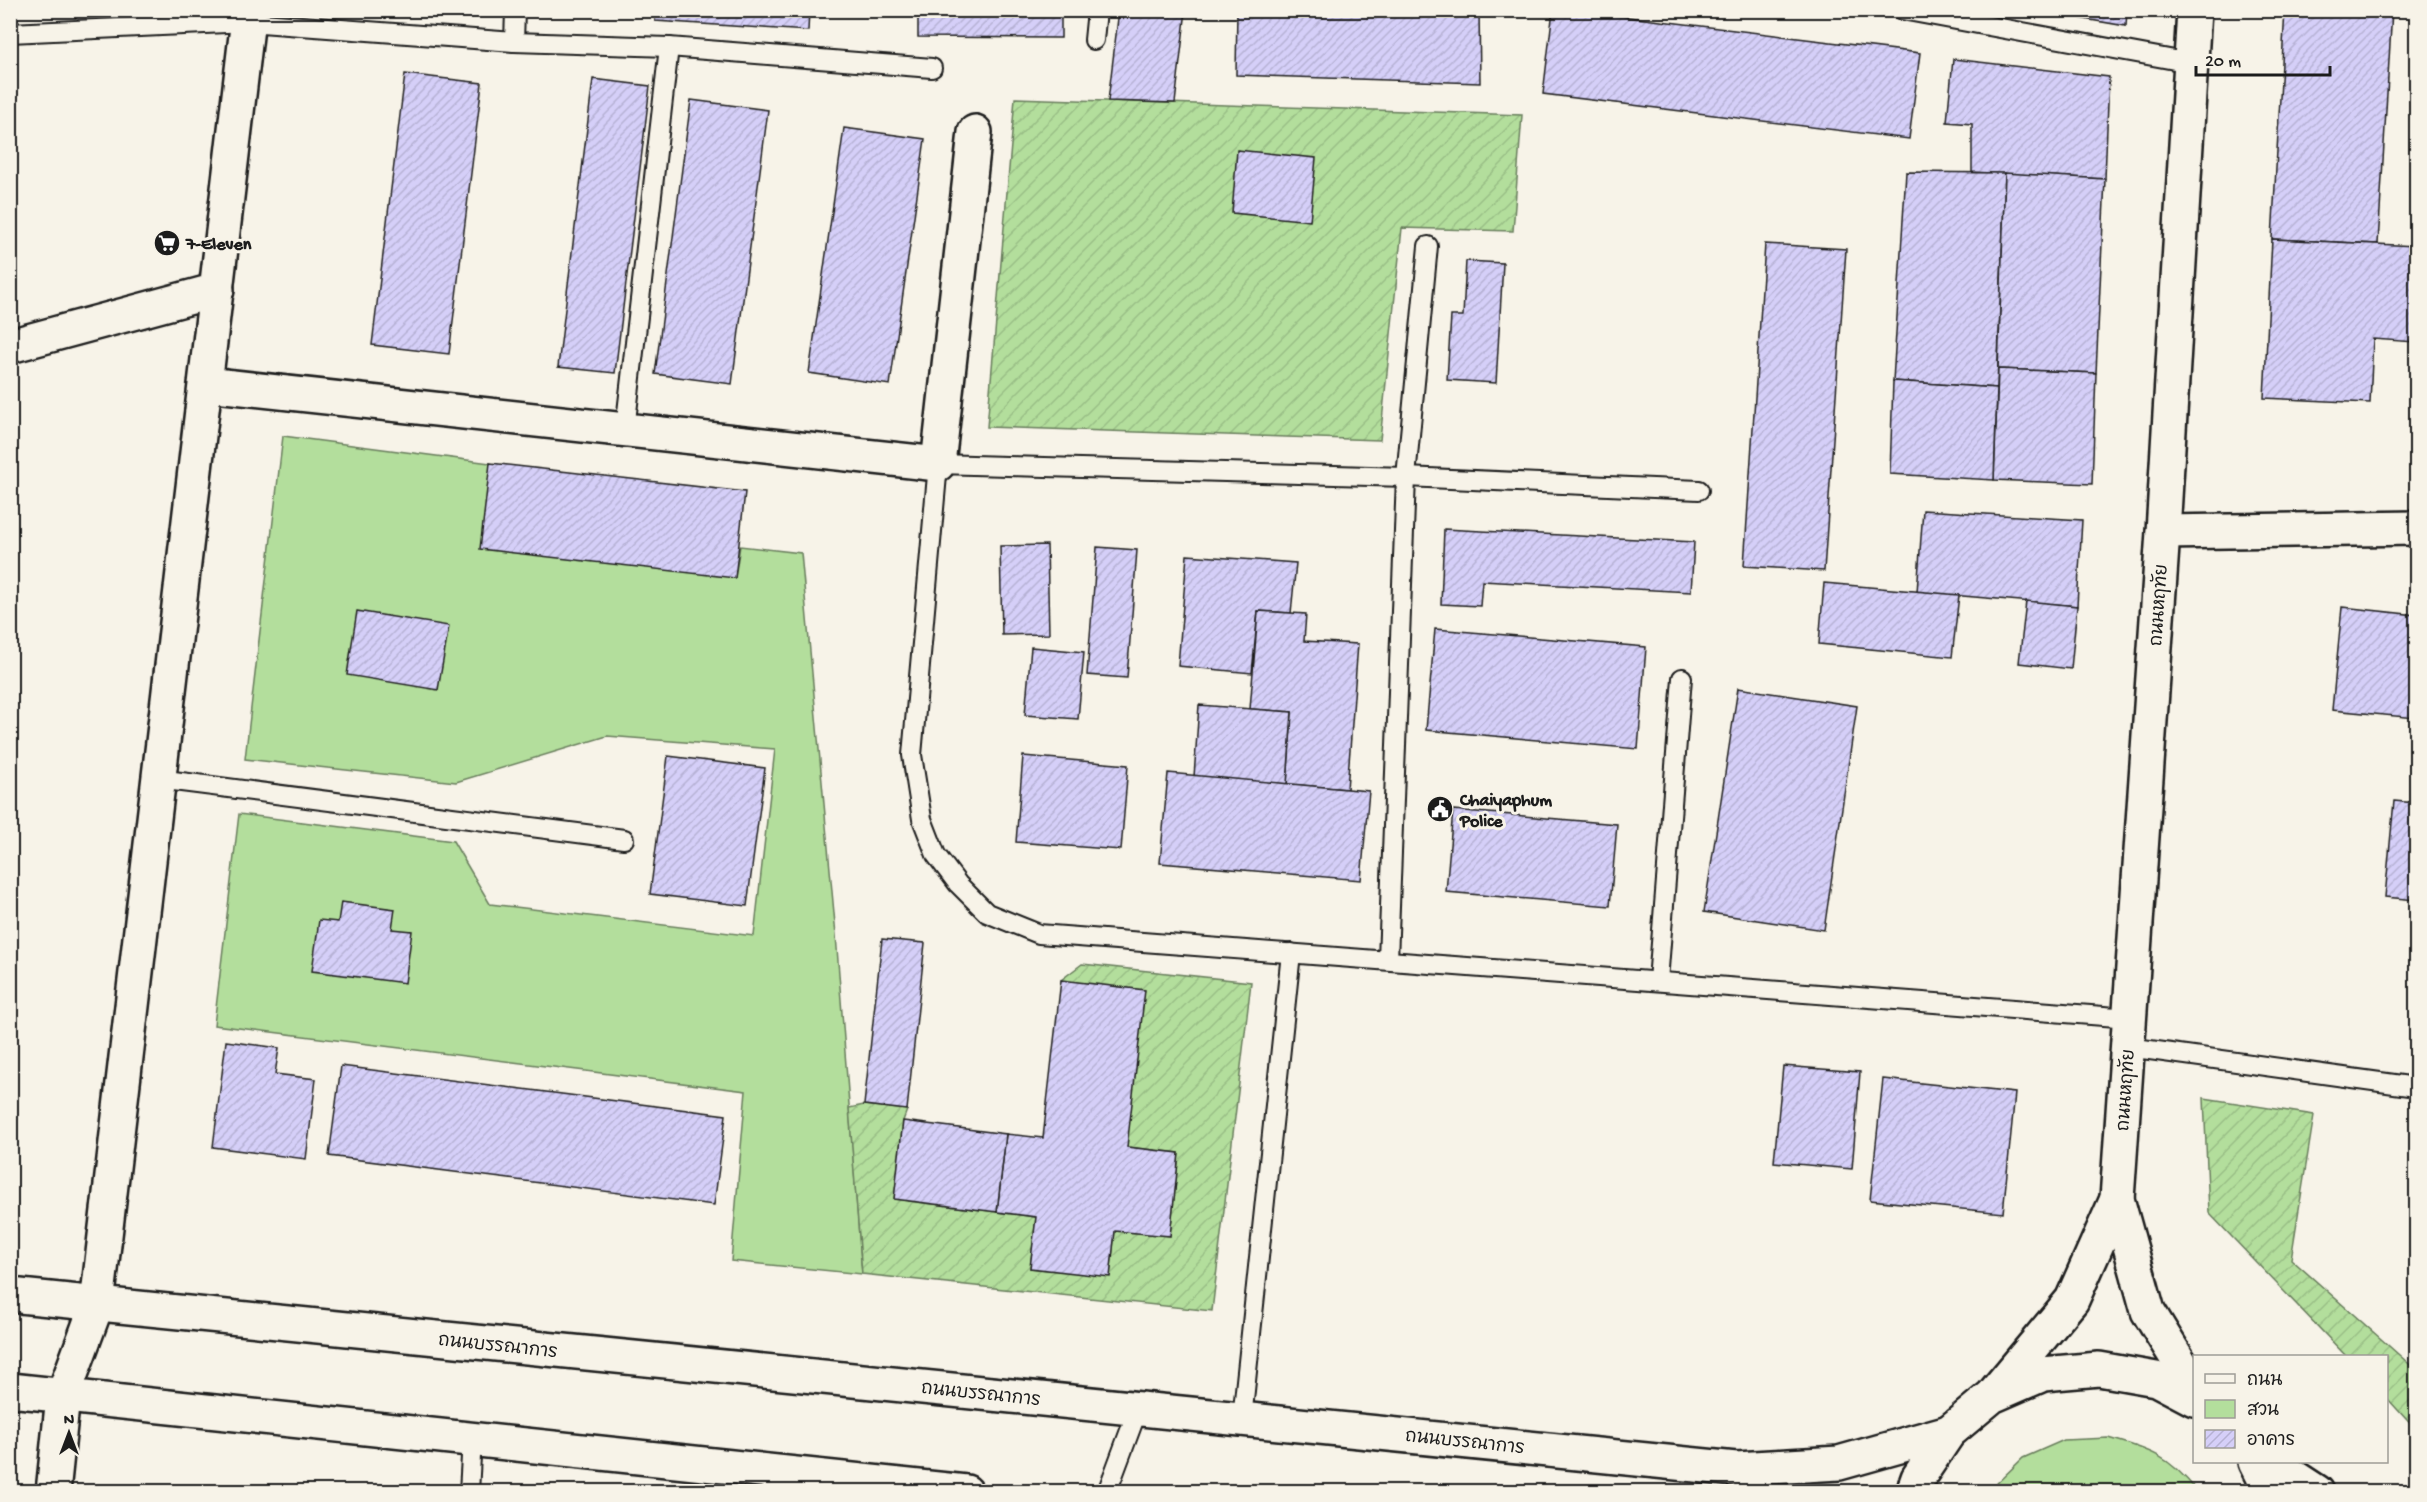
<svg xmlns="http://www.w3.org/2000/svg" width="2427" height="1502" font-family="'Gochi Hand','Playpen Sans Thai',sans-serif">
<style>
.green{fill:#b3de9c;stroke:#687d5c;stroke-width:1.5}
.garden{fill:url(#garden-furrows);stroke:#687d5c;stroke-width:1.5}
.building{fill:url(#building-hatch);stroke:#1c1c1c;stroke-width:1.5}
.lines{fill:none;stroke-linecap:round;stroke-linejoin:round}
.lane-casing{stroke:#1c1c1c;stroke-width:22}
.street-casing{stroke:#1c1c1c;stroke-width:38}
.secondary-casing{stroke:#1c1c1c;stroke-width:38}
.primary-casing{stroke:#1c1c1c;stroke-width:38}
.lane{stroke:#f7f3e8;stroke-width:18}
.street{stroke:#f7f3e8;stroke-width:33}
.secondary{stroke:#f7f3e8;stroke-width:33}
.primary{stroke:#f7f3e8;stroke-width:33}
.labels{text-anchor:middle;stroke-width:6;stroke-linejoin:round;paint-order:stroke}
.poi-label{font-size:18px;font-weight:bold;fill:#1c1c1c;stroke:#f7f3e8;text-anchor:start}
.street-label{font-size:18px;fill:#1c1c1c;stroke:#f7f3e8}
</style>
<defs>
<pattern id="garden-furrows" width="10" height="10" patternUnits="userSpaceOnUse" patternTransform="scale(1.5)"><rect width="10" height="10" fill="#b3de9c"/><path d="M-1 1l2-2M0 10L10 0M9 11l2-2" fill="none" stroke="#99be86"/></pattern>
<pattern id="building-hatch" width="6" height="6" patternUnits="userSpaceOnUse" patternTransform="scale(1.5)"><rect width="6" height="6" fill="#d5cff8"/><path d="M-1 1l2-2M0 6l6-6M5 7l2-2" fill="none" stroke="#b6b1d4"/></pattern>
</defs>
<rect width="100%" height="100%" fill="#f7f3e8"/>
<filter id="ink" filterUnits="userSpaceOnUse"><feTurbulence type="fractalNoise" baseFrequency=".0167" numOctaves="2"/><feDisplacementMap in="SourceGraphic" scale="12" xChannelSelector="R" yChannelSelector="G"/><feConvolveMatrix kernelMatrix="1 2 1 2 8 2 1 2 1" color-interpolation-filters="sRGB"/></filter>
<g filter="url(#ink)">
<g class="green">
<path d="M283,436L490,463L735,578L740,546L801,553L836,935L862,1274L731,1261L746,1091L214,1025L239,814L453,841L490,904L754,936L775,749L607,736L456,782L245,759Z"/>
<path d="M2109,1438C2151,1450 2169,1456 2197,1491H1989L2023,1458L2064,1440Z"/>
</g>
<g class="garden">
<path d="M1015,98L1522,115L1513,231L1402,228L1380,440L987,427Z"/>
<path d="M1082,964L1251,982L1212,1311L862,1274L849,1108L864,1105L907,1110L903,1121L894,1199L1036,1217L1030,1268L1110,1276L1115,1231L1170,1236L1179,1153L1127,1147L1061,980Z"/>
<path d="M2204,1098L2314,1115L2291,1259L2416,1370V1430L2387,1398L2386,1356H2346L2209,1213Z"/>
</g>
<g class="building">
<path d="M357,10H425V16Z"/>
<path d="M656,10H809L808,31L655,21Z"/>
<path d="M918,10H1061V38L918,37Z"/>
<path d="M1119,10H1186L1175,103L1108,101Z"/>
<path d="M1237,10H1479L1480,83L1236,75Z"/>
<path d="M1553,10H1571L1920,53L1909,139L1543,94Z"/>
<path d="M2032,10H2127L2126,26Z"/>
<path d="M2285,10H2392L2378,244L2272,239Z"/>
<path d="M1953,59L2109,77L2105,179L1972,172V124L1947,122Z"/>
<path d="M405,74L482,83L449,354L372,345Z"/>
<path d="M593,79L650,86L615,373L558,367Z"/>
<path d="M691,100L768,110L732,384L655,374Z"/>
<path d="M844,128L925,139L890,385L809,373Z"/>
<path d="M1237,150L1316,158L1310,221L1232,213Z"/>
<path d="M1906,172L2005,173L1997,388L1893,381Z"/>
<path d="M2005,173L2105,179L2096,373L1998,369Z"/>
<path d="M2272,239L2416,246V342L2373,339L2370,403L2264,398Z"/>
<path d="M1765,244L1846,249L1824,571L1744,566Z"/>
<path d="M1466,261L1503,263L1496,383L1447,380L1451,316H1463Z"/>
<path d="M1998,369L2096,373L2092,484L1994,480Z"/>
<path d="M1893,381L1997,388L1994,480L1890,474Z"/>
<path d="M490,463L745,492L735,578L480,549Z"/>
<path d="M1923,510L2082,520L2077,606L1917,592Z"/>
<path d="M1444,529L1694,542L1691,592L1482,581L1480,606L1441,604Z"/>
<path d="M1047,545L1049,634L1002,635L1000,546Z"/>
<path d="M1097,547L1137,550L1127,678L1087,675Z"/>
<path d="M1187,555L1296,563L1291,613L1258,611L1252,673L1178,666Z"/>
<path d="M1824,583L1959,595L1952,657L1819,644Z"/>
<path d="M2026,601L2077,606L2071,669L2019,663Z"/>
<path d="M2342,607L2416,615V718L2332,710Z"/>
<path d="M357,611L449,626L438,690L347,675Z"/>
<path d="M1258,611L1306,614L1304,641L1358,644L1347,789L1287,784L1292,712L1250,709Z"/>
<path d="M1435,629L1646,647L1638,749L1426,730Z"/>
<path d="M1031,647L1084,652L1078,719L1025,715Z"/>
<path d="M1738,688L1857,706L1824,930L1704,912Z"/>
<path d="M1199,705L1292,712L1287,784L1194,777Z"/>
<path d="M668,756L765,768L747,906L650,894Z"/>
<path d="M1023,756L1128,765L1121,850L1016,842Z"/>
<path d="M1168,773L1369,791L1361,880L1160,863Z"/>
<path d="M2394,801L2416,803V900L2385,897Z"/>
<path d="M1453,810L1617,824L1610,906L1446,892Z"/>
<path d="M341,902L395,909L392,929L412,931L405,983L312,971L319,920L338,922Z"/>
<path d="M882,939L925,943L907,1110L864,1105Z"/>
<path d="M1061,980L1145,990L1127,1147L1179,1153L1170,1236L1115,1231L1110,1277L1030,1268L1036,1217L997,1212L1006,1134L1043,1138Z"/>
<path d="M226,1041L279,1048L275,1074L316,1079L306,1159L213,1147Z"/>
<path d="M341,1066L726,1115L714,1205L329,1156Z"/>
<path d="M1783,1066L1860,1072L1852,1169L1774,1162Z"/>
<path d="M1883,1079L2015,1093L2003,1213L1870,1200Z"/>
<path d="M903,1121L1006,1134L997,1212L894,1199Z"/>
</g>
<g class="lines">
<defs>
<g id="lane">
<path d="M1902,10L2191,63"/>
<path d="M10,33L248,22L514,42L669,47L932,68"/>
<path d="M1094,40L1097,10"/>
<path d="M514,42L515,10"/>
<path d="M625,430L669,47"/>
<path d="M1699,490L1406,477L938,464L912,755L922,819L936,855L958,884L987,913L1039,934L2130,1018"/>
<path d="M158,779L624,839"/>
<path d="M1388,960L1406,477L1428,246"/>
<path d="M1658,981L1682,678"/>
<path d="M2128,1047L2416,1087"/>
<path d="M1242,1419L1291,953"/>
<path d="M469,1492L472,1438"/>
<path d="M1107,1492L1138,1409"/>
</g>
<g id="street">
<path d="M10,346L217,290"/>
<path d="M206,384L938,464L975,132"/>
<path d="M2163,532L2416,528"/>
</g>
<g id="secondary">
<path d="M10,1295L1736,1469L1839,1463L1949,1432"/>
<path d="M10,1390L966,1492"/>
<path d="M2271,1462L2317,1492"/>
<path d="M53,1492L63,1396L97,1304L249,10"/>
</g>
<g id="primary">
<path d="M2194,10L2163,532L2117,1199L2148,1311L2194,1386"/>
<path d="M1996,1391L2072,1300L2117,1199"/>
<path d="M2255,1462L2270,1492"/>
<path d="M1913,1492L1918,1478L1949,1432L1992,1396L2043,1374L2099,1369L2156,1379L2194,1399"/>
</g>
</defs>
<use href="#lane" class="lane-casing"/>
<use href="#street" class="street-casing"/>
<use href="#secondary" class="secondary-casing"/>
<use href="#primary" class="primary-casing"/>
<use href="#lane" class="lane"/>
<use href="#street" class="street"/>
<use href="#secondary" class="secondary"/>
<use href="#primary" class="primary"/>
</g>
</g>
<defs>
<symbol id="supermarket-disc" viewBox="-11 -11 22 22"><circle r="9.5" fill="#1c1c1c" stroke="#f7f3e8"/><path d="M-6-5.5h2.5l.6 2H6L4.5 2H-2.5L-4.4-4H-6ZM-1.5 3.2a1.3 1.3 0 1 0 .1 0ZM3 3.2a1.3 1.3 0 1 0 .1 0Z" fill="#fff"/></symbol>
<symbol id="civic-disc" viewBox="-11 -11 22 22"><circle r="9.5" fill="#1c1c1c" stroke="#f7f3e8"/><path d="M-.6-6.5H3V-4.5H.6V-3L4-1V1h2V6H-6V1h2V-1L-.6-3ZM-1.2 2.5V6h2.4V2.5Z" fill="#fff"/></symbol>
</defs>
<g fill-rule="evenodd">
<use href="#supermarket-disc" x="152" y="228" width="30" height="30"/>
<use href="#civic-disc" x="1425" y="794" width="30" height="30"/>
</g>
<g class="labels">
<g class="poi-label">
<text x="186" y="249">7-Eleven</text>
<text x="1460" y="805">Chaiyaphum<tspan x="1460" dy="21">Police</tspan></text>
</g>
<g class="street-label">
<text transform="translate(2158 605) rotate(-86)" y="6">ถนนหฤทัย</text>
<text transform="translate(2125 1090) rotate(-86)" y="6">ถนนหฤทัย</text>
<text transform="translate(498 1345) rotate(6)" y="6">ถนนบรรณาการ</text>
<text transform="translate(981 1393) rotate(6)" y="6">ถนนบรรณาการ</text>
<text transform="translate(1465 1441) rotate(6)" y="6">ถนนบรรณาการ</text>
</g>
</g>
<rect width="2427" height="1502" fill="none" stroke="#f7f3e8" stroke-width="36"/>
<rect x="18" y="18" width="2391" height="1466" fill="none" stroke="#1c1c1c" stroke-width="2" filter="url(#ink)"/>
<rect x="2193" y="1355" width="195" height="108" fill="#f7f3e8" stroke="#9f9d96" stroke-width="1.5"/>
<rect x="2205" y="1374" width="30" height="9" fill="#f7f3e8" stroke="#9f9d96" stroke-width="1.5"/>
<text x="2247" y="1385" font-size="18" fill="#1c1c1c">ถนน</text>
<rect x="2205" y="1400" width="30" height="18" fill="#b3de9c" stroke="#9f9d96" stroke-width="1.5"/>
<text x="2247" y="1415" font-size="18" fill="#1c1c1c">สวน</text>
<rect x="2205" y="1430" width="30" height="18" fill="url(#building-hatch)" stroke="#9f9d96" stroke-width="1.5"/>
<text x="2247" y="1445" font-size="18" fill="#1c1c1c">อาคาร</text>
<g transform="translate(69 1433)" stroke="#f7f3e8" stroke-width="4.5" paint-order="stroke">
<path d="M0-4.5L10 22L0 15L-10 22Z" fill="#1c1c1c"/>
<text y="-9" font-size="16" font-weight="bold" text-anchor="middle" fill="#1c1c1c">N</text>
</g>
<path d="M2196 66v9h134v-9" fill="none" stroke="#1c1c1c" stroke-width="3"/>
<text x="2205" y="66" font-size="18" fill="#1c1c1c" stroke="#f7f3e8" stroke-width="4.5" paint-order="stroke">20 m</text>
</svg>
